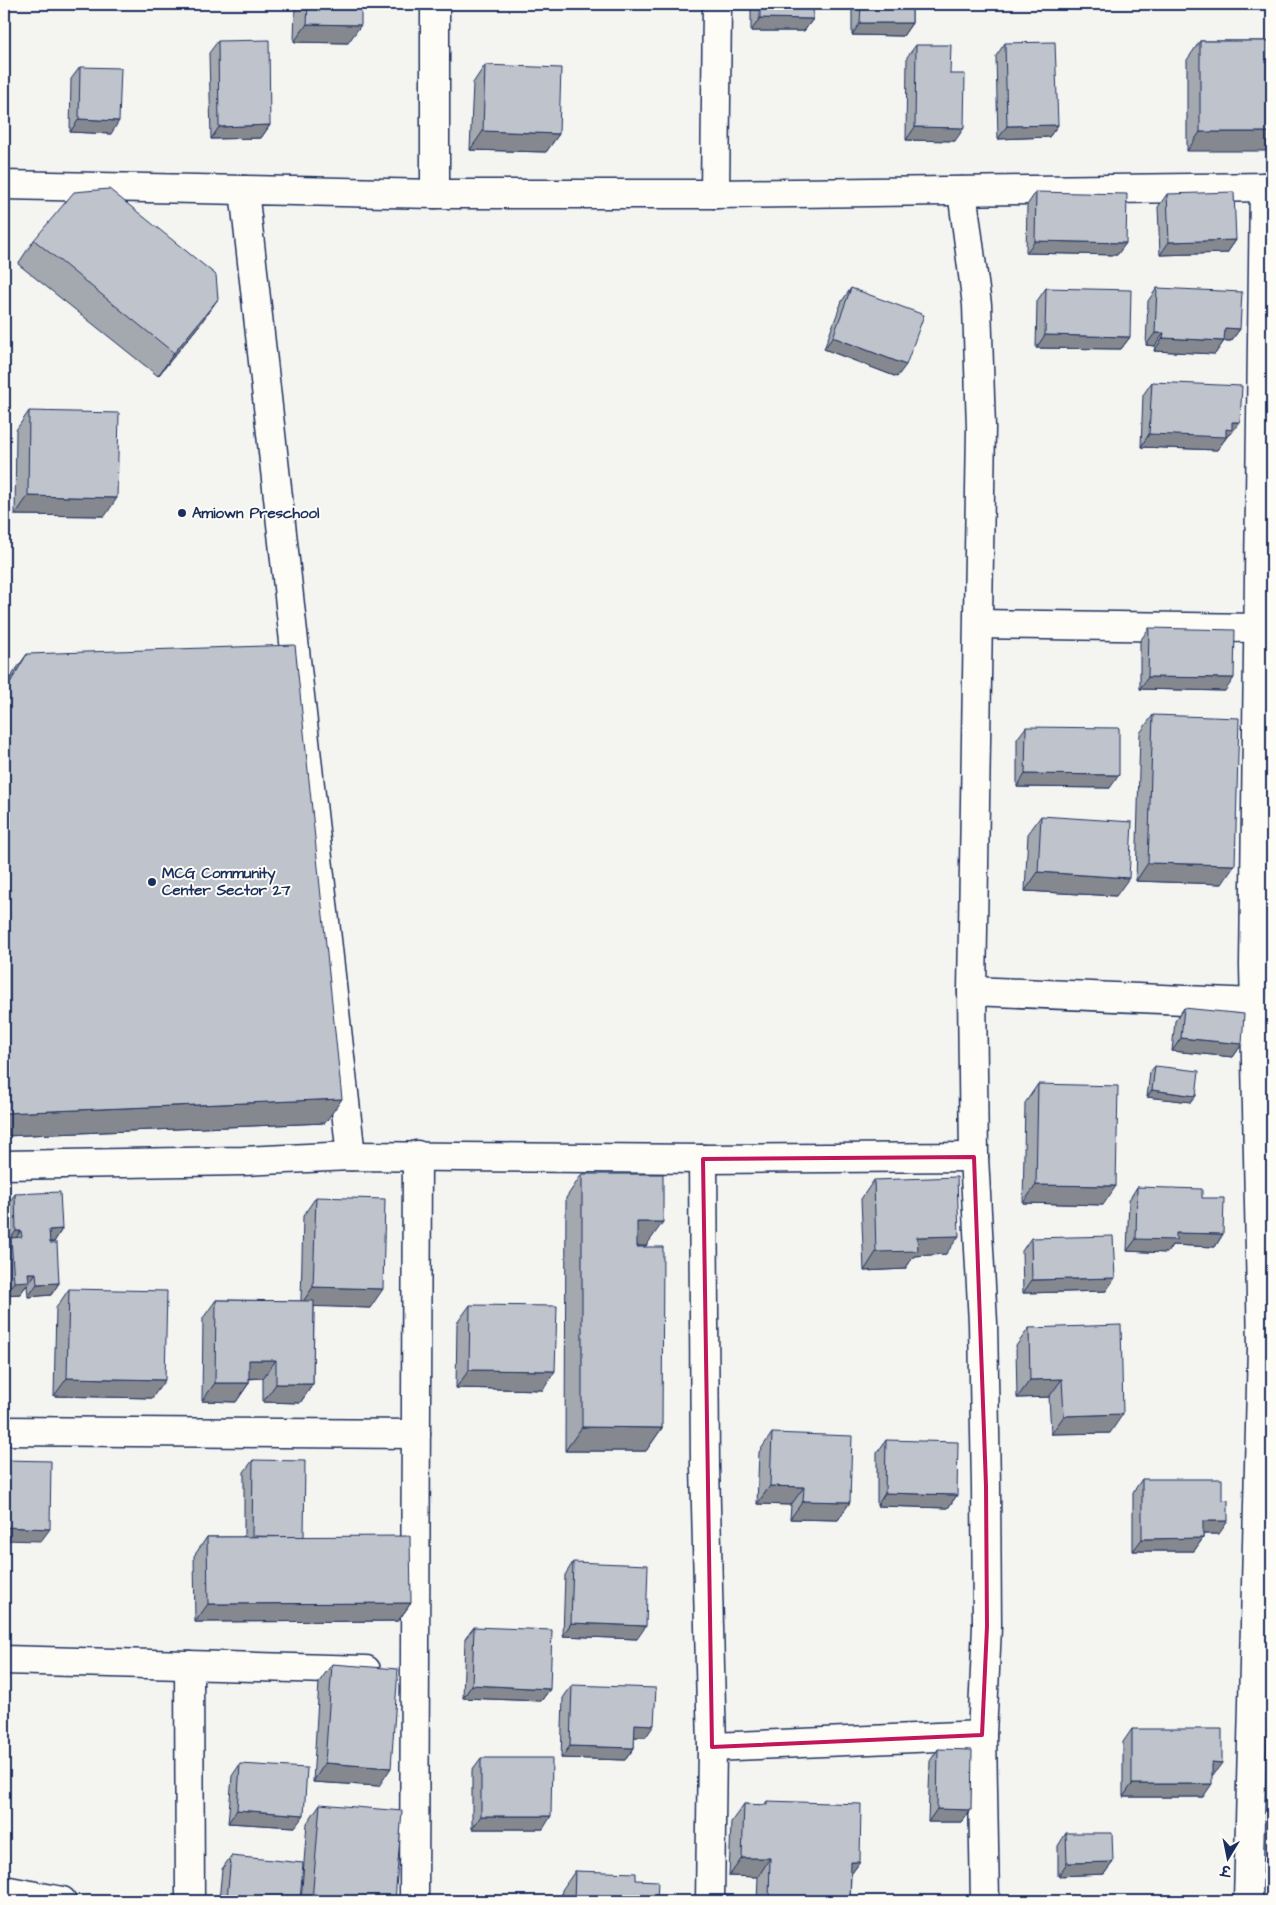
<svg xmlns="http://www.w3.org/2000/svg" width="1276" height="1905" font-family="'Architects Daughter','Playpen Sans Deva',sans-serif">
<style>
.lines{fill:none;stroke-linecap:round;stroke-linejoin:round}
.minor-casing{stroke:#1b2f5e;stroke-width:31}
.minor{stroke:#fdfcf7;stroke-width:28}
.wall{fill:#a4a8af;stroke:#1b2f5e}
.shaded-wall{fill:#86888f;stroke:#1b2f5e}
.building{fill:#bfc3cc;stroke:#1b2f5e}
.marked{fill:none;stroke:#c2185b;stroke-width:4;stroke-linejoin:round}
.poi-dot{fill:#1b2f5e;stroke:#fdfcf7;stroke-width:2}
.labels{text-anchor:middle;stroke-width:4;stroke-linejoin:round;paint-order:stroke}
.poi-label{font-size:15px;font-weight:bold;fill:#1b2f5e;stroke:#fdfcf7;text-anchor:start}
</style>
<rect width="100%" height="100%" fill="#f4f4f1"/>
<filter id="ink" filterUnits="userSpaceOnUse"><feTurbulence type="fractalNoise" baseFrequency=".02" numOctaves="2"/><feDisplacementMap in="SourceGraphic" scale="10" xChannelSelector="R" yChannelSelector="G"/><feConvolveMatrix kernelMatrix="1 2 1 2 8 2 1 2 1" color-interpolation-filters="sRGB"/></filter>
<g filter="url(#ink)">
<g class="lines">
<defs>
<g id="minor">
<path d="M435,4V194"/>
<path d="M4,185L244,190"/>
<path d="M962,191L977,305L981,428L972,991L974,1157L983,1323L986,1486L987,1626L982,1735L985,1901"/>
<path d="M715,194L1272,187"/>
<path d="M979,624L1257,628"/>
<path d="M972,991L1255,1003"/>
<path d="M351,1156L244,190L435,194H715L717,4"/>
<path d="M703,1159L705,1466L712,1747L710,1901"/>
<path d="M4,1165L243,1161L351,1156L703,1159L974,1157"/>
<path d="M4,1431L416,1434"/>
<path d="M4,1660L366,1670"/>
<path d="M189,1665L190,1901"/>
<path d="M712,1747L982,1735"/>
<path d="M4,1890L62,1901"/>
<path d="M414,1901L417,1155"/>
<path d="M1248,1901L1262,1347L1254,965L1264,187"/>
</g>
</defs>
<use href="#minor" class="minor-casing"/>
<use href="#minor" class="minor"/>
</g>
<g class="wall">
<path d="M295,4H361L348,43L294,42Z"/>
<path d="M751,4H813V19L804,31H751Z"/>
<path d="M852,4H912V23L903,36L852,35Z"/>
<path d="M218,41L270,125L261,138L211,139L209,53Z"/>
<path d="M1200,41H1272L1187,151V60Z"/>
<path d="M1005,43L1058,125L1049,137L998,139L996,56Z"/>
<path d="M916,45L950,74L955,141L906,140L907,57Z"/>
<path d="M485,65L559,134L546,152L470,150L473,83Z"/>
<path d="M80,67L111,134L70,132L71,79Z"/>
<path d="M1036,192L1126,243L1117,255L1026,253L1027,205Z"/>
<path d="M1167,194L1236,240L1227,253L1160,255L1158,207Z"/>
<path d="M34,240L201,323L158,376L18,264Z"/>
<path d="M851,288L897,377L824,349L842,301Z"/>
<path d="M1046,288L1130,337L1121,349L1036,348L1037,301Z"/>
<path d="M1157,288L1240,329L1231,341H1224L1215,354L1154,351L1155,346L1146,345L1148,301Z"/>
<path d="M1152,382L1231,434H1229L1217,450L1141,447L1143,395Z"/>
<path d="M29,411L105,516L15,515L16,430Z"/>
<path d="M1149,628L1225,691L1140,689V641Z"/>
<path d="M27,654L325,1123L4,1136V689L10,678Z"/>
<path d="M1153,715L1222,884L1136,881L1140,733Z"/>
<path d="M1026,727L1110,788L1017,787V739Z"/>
<path d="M1041,816L1116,896L1025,891L1028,834Z"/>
<path d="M1184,1008L1242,1044L1233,1057L1172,1051L1175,1021Z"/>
<path d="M1155,1066L1191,1102L1147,1097L1150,1072Z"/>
<path d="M1038,1084L1103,1205L1023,1203L1025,1103Z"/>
<path d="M582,1174L646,1246H637V1247L662,1428L646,1451H565L566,1198Z"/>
<path d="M874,1180L946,1254L914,1256L905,1269L864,1271L861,1199Z"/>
<path d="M1137,1187L1202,1198L1223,1234L1215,1247L1172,1245L1167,1253L1127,1251L1129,1200Z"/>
<path d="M15,1194L62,1229L54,1242H50L59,1283L51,1295L28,1297L27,1286H26L20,1294L5,1295L4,1248L8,1243L6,1207Z"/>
<path d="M316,1197L370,1308L314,1306L313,1384L300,1403L263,1402V1378L249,1379V1383L236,1402L202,1401L203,1318L216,1300L301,1301L303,1216Z"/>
<path d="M1031,1238L1106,1291L1023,1293L1022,1251Z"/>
<path d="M69,1289L152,1398L54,1396L56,1308Z"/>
<path d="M470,1305L543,1390L456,1388L457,1323Z"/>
<path d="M1029,1328L1110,1433L1051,1434L1049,1397L1017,1398L1016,1346Z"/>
<path d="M772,1433L850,1502L838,1520L790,1519L791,1505L757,1504L759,1452Z"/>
<path d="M886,1440L957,1495L948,1508L877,1506V1453Z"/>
<path d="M253,1460L304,1537L411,1603L398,1621L195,1622L194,1556L207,1537H244V1472Z"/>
<path d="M1142,1479L1219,1534H1203V1538L1194,1551H1133V1492Z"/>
<path d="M573,1562L637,1639L563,1636L565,1575Z"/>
<path d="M474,1627L550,1689L541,1701L463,1698L465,1639Z"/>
<path d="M332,1664L379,1786L313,1782L319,1682Z"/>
<path d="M572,1685L646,1737H634V1748L625,1760L561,1758L563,1698Z"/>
<path d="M1132,1729L1213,1775H1212L1203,1797H1123V1742Z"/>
<path d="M938,1749L971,1810L962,1822H928L930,1761Z"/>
<path d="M481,1758L543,1829H472V1770Z"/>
<path d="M240,1764L295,1827L228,1823L232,1776Z"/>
<path d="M767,1801L860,1862L851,1874L850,1901H757L758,1877L729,1876L731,1822L744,1804L764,1805Z"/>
<path d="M320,1804L395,1901H301L307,1823Z"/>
<path d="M1066,1833L1113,1862L1104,1874L1058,1876V1846Z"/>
<path d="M231,1856L300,1901H219L222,1869Z"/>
<path d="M575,1871L636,1880L657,1901H561L562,1890Z"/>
</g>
<g class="shaded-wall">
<path d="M760,18L813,19L804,31H751Z"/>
<path d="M860,23H912L903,36L852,35Z"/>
<path d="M307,24L361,25L348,43L294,42Z"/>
<path d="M79,119L119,121L111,134L70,132Z"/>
<path d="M270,125L261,138L211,139L219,127Z"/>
<path d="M1058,125L1049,137L998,139L1007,126Z"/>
<path d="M915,127L964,128L955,141L906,140Z"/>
<path d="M483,131L559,134L546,152L470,150Z"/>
<path d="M1200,132H1272V151H1187Z"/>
<path d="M1236,240L1227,253L1160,255L1169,242Z"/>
<path d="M1035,241L1126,243L1117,255L1026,253Z"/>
<path d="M218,299L201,323L158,376L174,353Z"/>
<path d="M1225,328L1240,329L1231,341L1216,340Z"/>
<path d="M1155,333H1164L1155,346L1146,345Z"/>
<path d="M1045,335L1130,337L1121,349L1036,348Z"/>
<path d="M833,337L906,365L897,377L824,349Z"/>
<path d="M1163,338L1224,341L1215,354L1154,351Z"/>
<path d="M1232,422H1240L1231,434H1229L1217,450L1141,447L1149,434Z"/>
<path d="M28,496L117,498L105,516L15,515Z"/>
<path d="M1148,677L1234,678L1225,691L1140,689Z"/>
<path d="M1025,774L1119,775L1110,788L1017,787Z"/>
<path d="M1148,863L1235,865L1222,884L1136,881Z"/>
<path d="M1038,872L1129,878L1116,896L1025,891Z"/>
<path d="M1181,1038L1242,1044L1233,1057L1172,1051Z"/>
<path d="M1152,1090L1196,1096L1191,1102L1147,1097Z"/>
<path d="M342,1099L325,1123L4,1136V1113Z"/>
<path d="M1036,1185L1116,1186L1103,1205L1023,1203Z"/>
<path d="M637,1222H663L646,1246H620Z"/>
<path d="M62,1229L54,1242H40L49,1230Z"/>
<path d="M16,1231H21L12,1243L11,1238Z"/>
<path d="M1176,1233L1223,1234L1215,1247L1172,1245L1167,1253L1127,1251L1136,1239Z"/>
<path d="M959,1236L946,1254L914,1256L905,1269L864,1271L876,1252L917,1237Z"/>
<path d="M28,1273H36L27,1286H26L20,1294L5,1295L14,1282Z"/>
<path d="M1115,1278L1106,1291L1023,1293L1032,1280Z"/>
<path d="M59,1283L51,1295L28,1297L37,1284Z"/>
<path d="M313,1287L383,1289L370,1308L300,1306Z"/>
<path d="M249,1360H276L263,1378L236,1379Z"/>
<path d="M469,1370L555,1371L543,1390L456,1388Z"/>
<path d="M67,1378L165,1380L152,1398L54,1396Z"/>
<path d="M1062,1379L1049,1397L1017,1398L1030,1380Z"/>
<path d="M215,1383H249L236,1402L202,1401Z"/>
<path d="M276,1384H313L300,1403L263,1402Z"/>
<path d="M1123,1414L1110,1433L1051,1434L1064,1416Z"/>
<path d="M582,1427L662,1428L646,1451H565Z"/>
<path d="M770,1486L804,1487L791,1505L757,1504Z"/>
<path d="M885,1493L957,1495L948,1508L877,1506Z"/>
<path d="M803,1501L850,1502L838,1520L790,1519Z"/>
<path d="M1203,1521H1228L1219,1534H1194Z"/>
<path d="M4,1527L50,1529L41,1541L4,1540Z"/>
<path d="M1203,1538L1194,1551H1133L1142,1539Z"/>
<path d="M411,1603L398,1621L195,1622L208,1604Z"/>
<path d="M571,1623L646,1626L637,1639L563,1636Z"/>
<path d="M472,1685L550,1689L541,1701L463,1698Z"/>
<path d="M635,1724L654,1725L646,1737H626Z"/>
<path d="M570,1746L634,1748L625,1760L561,1758Z"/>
<path d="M1212,1762L1222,1763L1213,1775H1203Z"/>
<path d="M325,1763L391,1768L379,1786L313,1782Z"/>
<path d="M1132,1784H1212L1203,1797H1123Z"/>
<path d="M937,1809L971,1810L962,1822H928Z"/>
<path d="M237,1810L304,1815L295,1827L228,1823Z"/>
<path d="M481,1816H551L543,1829H472Z"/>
<path d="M742,1858H770L758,1877L729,1876Z"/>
<path d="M851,1862H860L847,1880Z"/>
<path d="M1113,1862L1104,1874L1058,1876L1067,1863Z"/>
<path d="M227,1899L248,1901H225Z"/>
</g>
<g class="building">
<path d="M308,4H361V25L307,24Z"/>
<path d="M760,4H813V19L760,18Z"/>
<path d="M861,4H912V23H860Z"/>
<path d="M269,40L270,125L219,127L218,41Z"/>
<rect x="1200" y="41" width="72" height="91"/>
<path d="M1055,42L1058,125L1007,126L1005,43Z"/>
<path d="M916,45H951L950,74H965L964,128L915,127Z"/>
<path d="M485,65L561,68L559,134L483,131Z"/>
<path d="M80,67L121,68L119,121L79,119Z"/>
<path d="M109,189L216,275L218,299L174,353L34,240L74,192Z"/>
<path d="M1036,192L1127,194L1126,243L1035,241Z"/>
<path d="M1234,192L1236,240L1169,242L1167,194Z"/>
<path d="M851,288L924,315L906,365L833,337Z"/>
<path d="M1046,288L1131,290L1130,337L1045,335Z"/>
<path d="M1157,288L1242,292L1240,329L1225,328L1224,341L1163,338L1164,333H1155Z"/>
<path d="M1152,382L1242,386L1240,422H1232V430L1226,429V437L1149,434Z"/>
<path d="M29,411L119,413L117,498L28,496Z"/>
<path d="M1149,628L1235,630L1234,678L1148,677Z"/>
<path d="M295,645L342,1099L4,1113V693L27,654Z"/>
<path d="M1153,715L1239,718L1235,865L1148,863Z"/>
<path d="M1026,727L1119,728V775L1025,774Z"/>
<path d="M1041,816L1132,822L1129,878L1038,872Z"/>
<path d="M1184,1008L1244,1014L1242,1044L1181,1038Z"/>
<path d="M1155,1066L1199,1071L1196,1096L1152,1090Z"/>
<path d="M1038,1084L1118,1086L1116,1186L1036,1185Z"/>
<path d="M582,1174H663V1222H637V1247H663L662,1428L582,1427Z"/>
<path d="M957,1177L959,1236L917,1237L918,1251L876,1252L874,1180Z"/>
<path d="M1137,1187L1202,1189V1198H1224L1223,1234L1176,1233V1240L1136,1239Z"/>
<path d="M60,1192L62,1229L49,1230L50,1243H57L59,1283L37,1284L36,1273H28L29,1281L14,1282L11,1238L22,1237L21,1231H16L15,1194Z"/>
<path d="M316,1197L385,1199L383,1289L313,1287Z"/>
<path d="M1113,1236L1115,1278L1032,1280L1031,1238Z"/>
<path d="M69,1289L167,1291L165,1380L67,1378Z"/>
<path d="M216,1300L314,1301L313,1384H276V1360H249V1383H215Z"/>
<path d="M470,1305L557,1306L555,1371L469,1370Z"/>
<path d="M1121,1325L1123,1414L1064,1416L1062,1379L1030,1380L1029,1328Z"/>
<path d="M772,1433L852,1436L850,1502L803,1501L804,1487L770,1486Z"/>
<path d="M886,1440L958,1442L957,1495L885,1493Z"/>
<path d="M4,1460L51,1461L50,1529L4,1527Z"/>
<path d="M253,1460L305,1461L304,1537L252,1536Z"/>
<path d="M1142,1479H1222V1499L1228,1500V1521H1203V1538L1142,1539Z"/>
<path d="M410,1536L411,1603L208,1604L207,1537Z"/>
<path d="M573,1562L648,1565L646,1626L571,1623Z"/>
<path d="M474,1627L552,1630L550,1689L472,1685Z"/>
<path d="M332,1664L398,1669L391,1768L325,1763Z"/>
<path d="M572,1685L656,1688L654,1725L635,1724L634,1748L570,1746Z"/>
<path d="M1132,1729H1222V1763L1212,1762V1784H1132Z"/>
<path d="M938,1749L972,1750L971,1810L937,1809Z"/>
<path d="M481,1758H552L551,1816H481Z"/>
<path d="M240,1764L307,1768L304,1815L237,1810Z"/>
<path d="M767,1801L861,1804L860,1862H851L850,1901H769L770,1858H742L744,1804L767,1805Z"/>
<path d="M320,1804L402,1811L395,1901H312Z"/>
<path d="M1066,1833H1112L1113,1862L1067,1863Z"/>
<path d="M231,1856L303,1863L300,1901H248L227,1899Z"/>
<path d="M575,1871L636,1873V1880L658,1881L657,1901H574Z"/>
</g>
</g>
<path class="marked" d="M974,1157L986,1486L987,1626L982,1735L712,1747L703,1159Z"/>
<g class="poi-dot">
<circle cx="182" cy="513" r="5"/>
<circle cx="152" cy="882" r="5"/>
</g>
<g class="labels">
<g class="poi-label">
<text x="192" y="518">Amiown Preschool</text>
<text x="162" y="878">MCG Community<tspan x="162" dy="17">Center Sector 27</tspan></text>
</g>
</g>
<rect width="1276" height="1905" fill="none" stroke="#fdfcf7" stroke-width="20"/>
<rect x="10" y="10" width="1256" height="1885" fill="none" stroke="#1b2f5e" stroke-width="2" filter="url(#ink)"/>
<g transform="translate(1228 1858) rotate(190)" stroke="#fdfcf7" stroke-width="4" paint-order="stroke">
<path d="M0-4L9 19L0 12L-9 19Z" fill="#1b2f5e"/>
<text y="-8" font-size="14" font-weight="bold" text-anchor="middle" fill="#1b2f5e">उ</text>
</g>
</svg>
